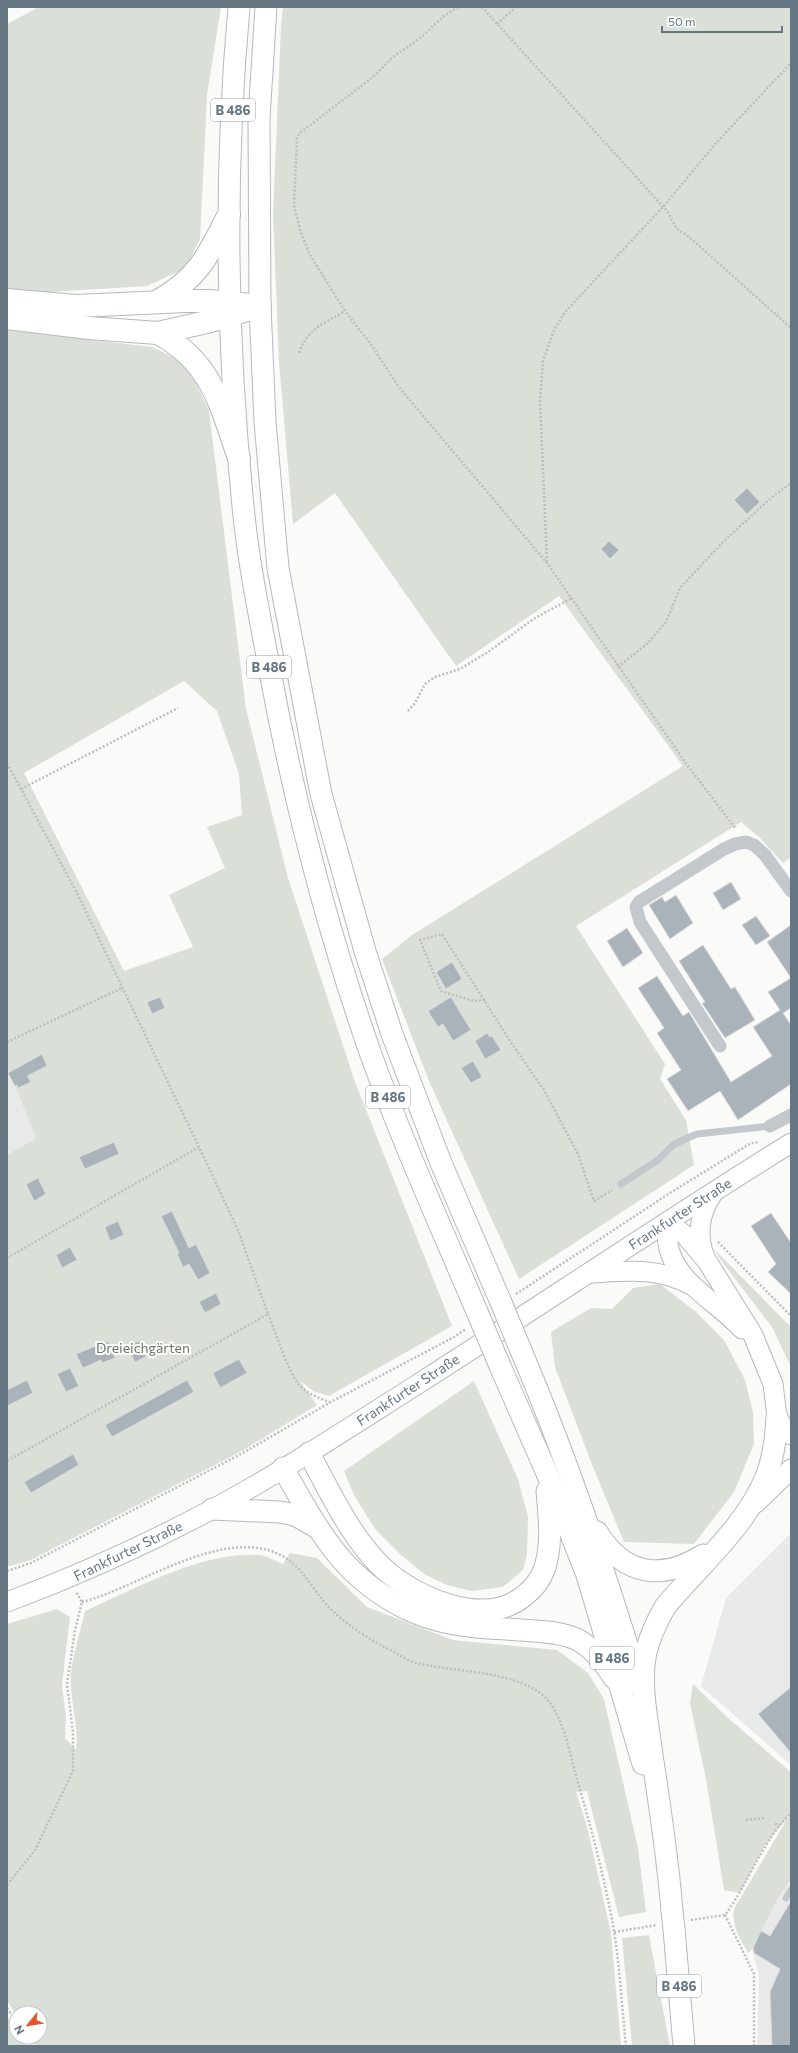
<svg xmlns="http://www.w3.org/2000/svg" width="798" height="2053" font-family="Commissioner,sans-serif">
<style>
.built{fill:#e8e9e9}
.green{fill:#dadfd7;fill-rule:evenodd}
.building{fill:#aab3b9;stroke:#dcdcda}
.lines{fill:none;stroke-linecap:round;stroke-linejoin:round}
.secondary-casing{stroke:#b3babf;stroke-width:21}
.primary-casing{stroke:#b5babe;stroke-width:23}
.highway-casing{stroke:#b4b9bd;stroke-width:24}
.path{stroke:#bbbfc2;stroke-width:2.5;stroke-dasharray:2 2;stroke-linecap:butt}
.lane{stroke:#c3c8cc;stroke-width:7}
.street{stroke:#c3c8cc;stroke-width:13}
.secondary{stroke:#fff;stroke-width:19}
.primary{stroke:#fff;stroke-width:21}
.highway{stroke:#fff;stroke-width:22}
.primary-bridge-casing{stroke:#b5babe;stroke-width:23;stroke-linecap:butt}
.primary-bridge{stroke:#fff;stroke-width:21}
.labels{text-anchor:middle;stroke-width:4;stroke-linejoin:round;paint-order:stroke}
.shield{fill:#fff;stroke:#939fa8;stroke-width:1}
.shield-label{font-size:13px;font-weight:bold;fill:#657683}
.street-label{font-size:14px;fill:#657683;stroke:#fff}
.park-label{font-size:14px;fill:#687a64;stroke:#fff}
</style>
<rect width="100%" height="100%" fill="#fafaf8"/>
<g class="built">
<path d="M7,1066L36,1138L7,1155Z"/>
<path d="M791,1533V1765L701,1686L726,1598Z"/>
<path d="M791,1879V2046H757L759,1976L752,1949L777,1900Z"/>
</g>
<g class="green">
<path d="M39,7H221L207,95L200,239L186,268L147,286L33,293L7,288V24Z"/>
<path d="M283,7H791V857L783,863L759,837L741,822L576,926L665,1064L660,1079L686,1120L694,1165L519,1279L429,1081L382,959L412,935L683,766L559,596L456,666L335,493L293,524L279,363L273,214L281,26Z"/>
<path d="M7,330L152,347L180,360L195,381L209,411L246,709L288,878L355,1082L452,1326L329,1396L313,1391L299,1380L317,1405L240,1452L31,1560L7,1567V1155L36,1138L7,1066ZM184,681L217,711L239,774L242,815L207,827L225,868L169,895L193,947L124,971L24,773Z"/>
<path d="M713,1248L791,1327V1367L772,1327L720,1259Z"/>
<path d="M660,1284L696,1312L724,1340L745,1380L753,1412L754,1444L734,1492L694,1544L624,1542L593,1467L555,1367L551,1332L591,1308L612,1309L633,1288Z"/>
<path d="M474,1381L518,1479L528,1517L527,1554L523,1570L503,1587L471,1591L447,1585L424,1574L401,1555L375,1529L354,1495L344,1471Z"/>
<path d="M290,1553L317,1558L367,1607L453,1640L557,1650L588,1673L604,1699L638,1848L646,1912L619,1917L587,1791L576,1792L587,1826L611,1933L621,2046H35L31,2037H40V2013L16,2014L7,2001V1624L57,1609L70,1617L62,1685L66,1717L65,1738L76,1750C79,1729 72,1708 71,1687C69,1664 80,1634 85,1611C134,1589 203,1551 258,1555C266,1555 275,1561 283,1564Z"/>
<path d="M693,1684L728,1718L791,1772V1813L763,1848L740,1893L724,1890L706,1779L690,1703Z"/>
<path d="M791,1816V1879L777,1900L752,1949L748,1953C740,1938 731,1926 734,1909L787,1819Z"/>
<path d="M649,1935L670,2046H632L622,1938Z"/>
<path d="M7,2016L16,2029V2037H22L26,2046H7Z"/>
</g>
<g class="building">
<path d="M747,488L760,502L747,514L734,500Z"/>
<path d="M609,541L619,550L610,559L601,549Z"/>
<path d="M731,882L741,899L723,910L713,893Z"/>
<path d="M676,895L693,923L670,939L649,905L662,897L665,902Z"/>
<path d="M756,916L770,936L756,945L742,925Z"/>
<path d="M791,925V1008L783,1013L791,1025V1084L738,1120L720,1091L688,1111L667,1079L681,1070L657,1033L664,1028L638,988L657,976L683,1016L689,1012L731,1082L772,1056L753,1027L780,1010L768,992L791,978L767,942Z"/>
<path d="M627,928L643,953L623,967L607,941Z"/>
<path d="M703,945L731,989L735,987L755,1020L725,1038L702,1003L705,1002L679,961Z"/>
<path d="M452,962L462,979L446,989L436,972Z"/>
<path d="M160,997L165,1008L152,1014L147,1002Z"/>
<path d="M451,997L471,1030L453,1041L443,1024L438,1027L428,1011Z"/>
<path d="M487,1033L490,1037L492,1036L501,1050L485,1059L475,1041Z"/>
<path d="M42,1054L47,1066L27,1076L31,1082L18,1088L17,1085L15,1086L8,1073Z"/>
<path d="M473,1061L482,1077L471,1083L461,1068Z"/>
<path d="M114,1142L119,1154L85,1169L79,1157Z"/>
<path d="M38,1178L46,1194L34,1201L26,1184Z"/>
<path d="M172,1211L189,1248L196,1244L210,1273L198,1280L189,1264L183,1267L177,1254L179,1253L161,1216Z"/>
<path d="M771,1213L791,1243V1294L768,1272L776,1264L751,1226Z"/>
<path d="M118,1221L124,1235L110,1241L105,1227Z"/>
<path d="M70,1247L77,1260L62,1268L56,1255Z"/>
<path d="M216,1293L221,1304L205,1313L199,1302Z"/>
<path d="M108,1341L115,1358L102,1363L101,1360L83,1368L76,1354Z"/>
<path d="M139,1341L146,1357L135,1362L127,1346Z"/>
<path d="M239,1359L247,1373L220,1388L213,1373Z"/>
<path d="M70,1368L79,1386L66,1392L57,1374Z"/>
<path d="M27,1380L33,1393L7,1406V1390Z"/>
<path d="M187,1380L194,1392L112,1437L105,1425Z"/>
<path d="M73,1454L79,1465L31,1493L24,1482Z"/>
<path d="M791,1687V1753L758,1714Z"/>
<path d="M791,1901V2046H772L770,1992L780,1969L754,1953L753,1948L761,1931L770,1936Z"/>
</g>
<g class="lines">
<defs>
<g id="secondary">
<path d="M667,1222L685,1235L707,1261L753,1335L773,1384L777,1417L785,1430L791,1435"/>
<path d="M667,1222C668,1229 667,1237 668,1244C674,1282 718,1302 742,1329"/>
<path d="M705,1258C696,1235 700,1212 713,1193"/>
<path d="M591,1273C627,1271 658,1267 691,1285"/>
<path d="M756,1503L791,1469"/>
<path d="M7,1602C77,1576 145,1545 211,1510C282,1472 350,1427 418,1384C543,1304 665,1221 791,1143"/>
</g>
<g id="primary">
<path d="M239,7C224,173 226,341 243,506C248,560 259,613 269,666C293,797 326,926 370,1052C402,1141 441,1227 478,1314"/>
<path d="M266,7L259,118L260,306L265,422L278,568L321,794L365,951L392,1034L441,1163L500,1300"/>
<path d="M522,1353C568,1461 605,1571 639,1684"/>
<path d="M500,1366L546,1471L587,1575L643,1764"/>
<path d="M309,1453C330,1492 352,1540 385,1570C418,1599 485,1628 524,1596C533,1589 540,1581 544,1570C553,1545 549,1517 547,1491"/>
<path d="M283,1468C317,1528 342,1578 407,1609C439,1624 472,1628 507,1629C528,1631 550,1630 571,1637C589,1643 604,1662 614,1678"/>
<path d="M212,1509L280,1512L295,1515L316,1527"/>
<path d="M597,1532C624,1576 662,1581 703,1555"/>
<path d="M672,1911C668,1859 660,1807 652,1755C648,1722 639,1685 646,1652C650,1636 657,1621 665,1607C699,1566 746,1526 766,1477C774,1457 776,1437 777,1417"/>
<path d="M674,1929L684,2046"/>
</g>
<g id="highway">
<path d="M7,300L76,306L186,301H210L251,305"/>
<path d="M158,301C199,278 209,254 229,214"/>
<path d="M7,318L89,328L158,333L211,321L260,306"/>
<path d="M158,333C212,362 220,404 239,458"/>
</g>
</defs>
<use href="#secondary" class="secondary-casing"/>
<use href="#primary" class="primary-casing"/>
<use href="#highway" class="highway-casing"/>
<g class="path">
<path d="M458,7L444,16L419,39L393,57L373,77L300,133L297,138L294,206L300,230L310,255L345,311L372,346L398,386L547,563L685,762L736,829"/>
<path d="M482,7L667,211L677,229L687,235L791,328"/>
<path d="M497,24L516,7"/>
<path d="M299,353C306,330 326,322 345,311"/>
<path d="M547,562L540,400L543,361L554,330L565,312L663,207L717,142L791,63"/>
<path d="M618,667L648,643L666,622L680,588L724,541L772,497L791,483"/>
<path d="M408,711L415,703L425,684L435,677L460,669L488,652L535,618L572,598"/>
<path d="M7,763L77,893L199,1147"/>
<path d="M21,789L178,708"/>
<path d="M485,1000L474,1001L441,991L420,940L442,934L512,1044L544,1090L578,1154L594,1201L612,1190"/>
<path d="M7,1042L122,988"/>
<path d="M718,1242L791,1316"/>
<path d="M7,1258L199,1147L238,1230L268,1314L7,1461"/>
<path d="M516,1294L670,1193L751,1143L759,1142"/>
<path d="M268,1314C275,1331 290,1377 301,1387C309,1394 319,1398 329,1402"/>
<path d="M7,1571L31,1563L241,1454L329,1403L454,1337L466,1329"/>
<path d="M82,1602C143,1587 240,1512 297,1567C307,1578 315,1591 324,1602C343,1623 367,1638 392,1651C400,1655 408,1661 416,1663C451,1671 501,1671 532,1688C542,1693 549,1700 554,1709C566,1730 570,1754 576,1776C591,1827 605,1879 614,1931C620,1969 622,2008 626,2046"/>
<path d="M746,1820L764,1818"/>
<path d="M775,1824L780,1825"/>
<path d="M7,1885L35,1850L73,1771V1733L67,1684L75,1630L82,1602L76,1592"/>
<path d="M725,1915L754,1974V2046"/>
<path d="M691,1920L725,1915C749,1883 761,1842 791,1813"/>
<path d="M614,1932L657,1925"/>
<path d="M7,2008L16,2021"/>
<path d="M27,2037L30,2046"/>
</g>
<g class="lane">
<path d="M621,1184L658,1160L673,1145L685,1139L697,1134L770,1126"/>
<path d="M786,1898L791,1890"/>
</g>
<g class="street">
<path d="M720,1046L640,922L636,907L639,902L724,849L735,844L746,842L754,845L765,855L791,891"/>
<path d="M770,1126L791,1115"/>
</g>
<use href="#secondary" class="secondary"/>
<use href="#primary" class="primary"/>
<use href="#highway" class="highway"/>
<defs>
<g id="primary-bridge">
<path d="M500,1300L522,1353"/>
<path d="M478,1314L500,1366"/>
<path d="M672,1911L674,1929"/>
</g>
</defs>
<use href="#primary-bridge" class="primary-bridge-casing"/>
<use href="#primary-bridge" class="primary-bridge"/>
</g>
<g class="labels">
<g class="shield">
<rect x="211" y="99" width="44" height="22" rx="3"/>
<rect x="247" y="656" width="44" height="22" rx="3"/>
<rect x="366" y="1086" width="44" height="22" rx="3"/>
<rect x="590" y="1647" width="44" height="22" rx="3"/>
<rect x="657" y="1975" width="44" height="22" rx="3"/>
</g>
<g class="shield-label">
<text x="233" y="115">B 486</text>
<text x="269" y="672">B 486</text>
<text x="388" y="1102">B 486</text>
<text x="612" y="1663">B 486</text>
<text x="679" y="1991">B 486</text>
</g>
<g class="street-label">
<text transform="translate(680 1214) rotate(-33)" y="5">Frankfurter Straße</text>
<text transform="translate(408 1390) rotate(-33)" y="5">Frankfurter Straße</text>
<text transform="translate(128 1551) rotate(-26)" y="5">Frankfurter Straße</text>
</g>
<g class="park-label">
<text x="143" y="1353">Dreieichgärten</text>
</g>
</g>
<rect width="798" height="2053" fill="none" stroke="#657683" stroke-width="16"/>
<g transform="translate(28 2025) rotate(240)"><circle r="19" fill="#ffffff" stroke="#c1c8cd"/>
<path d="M0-3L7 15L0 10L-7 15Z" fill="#e4572e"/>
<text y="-6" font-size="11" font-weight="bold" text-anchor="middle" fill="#657683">N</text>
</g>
<path d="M662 26v6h120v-6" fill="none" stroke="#657683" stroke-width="2"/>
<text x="668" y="26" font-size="12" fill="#657683" stroke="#ffffff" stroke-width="3" paint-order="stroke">50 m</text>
</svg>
